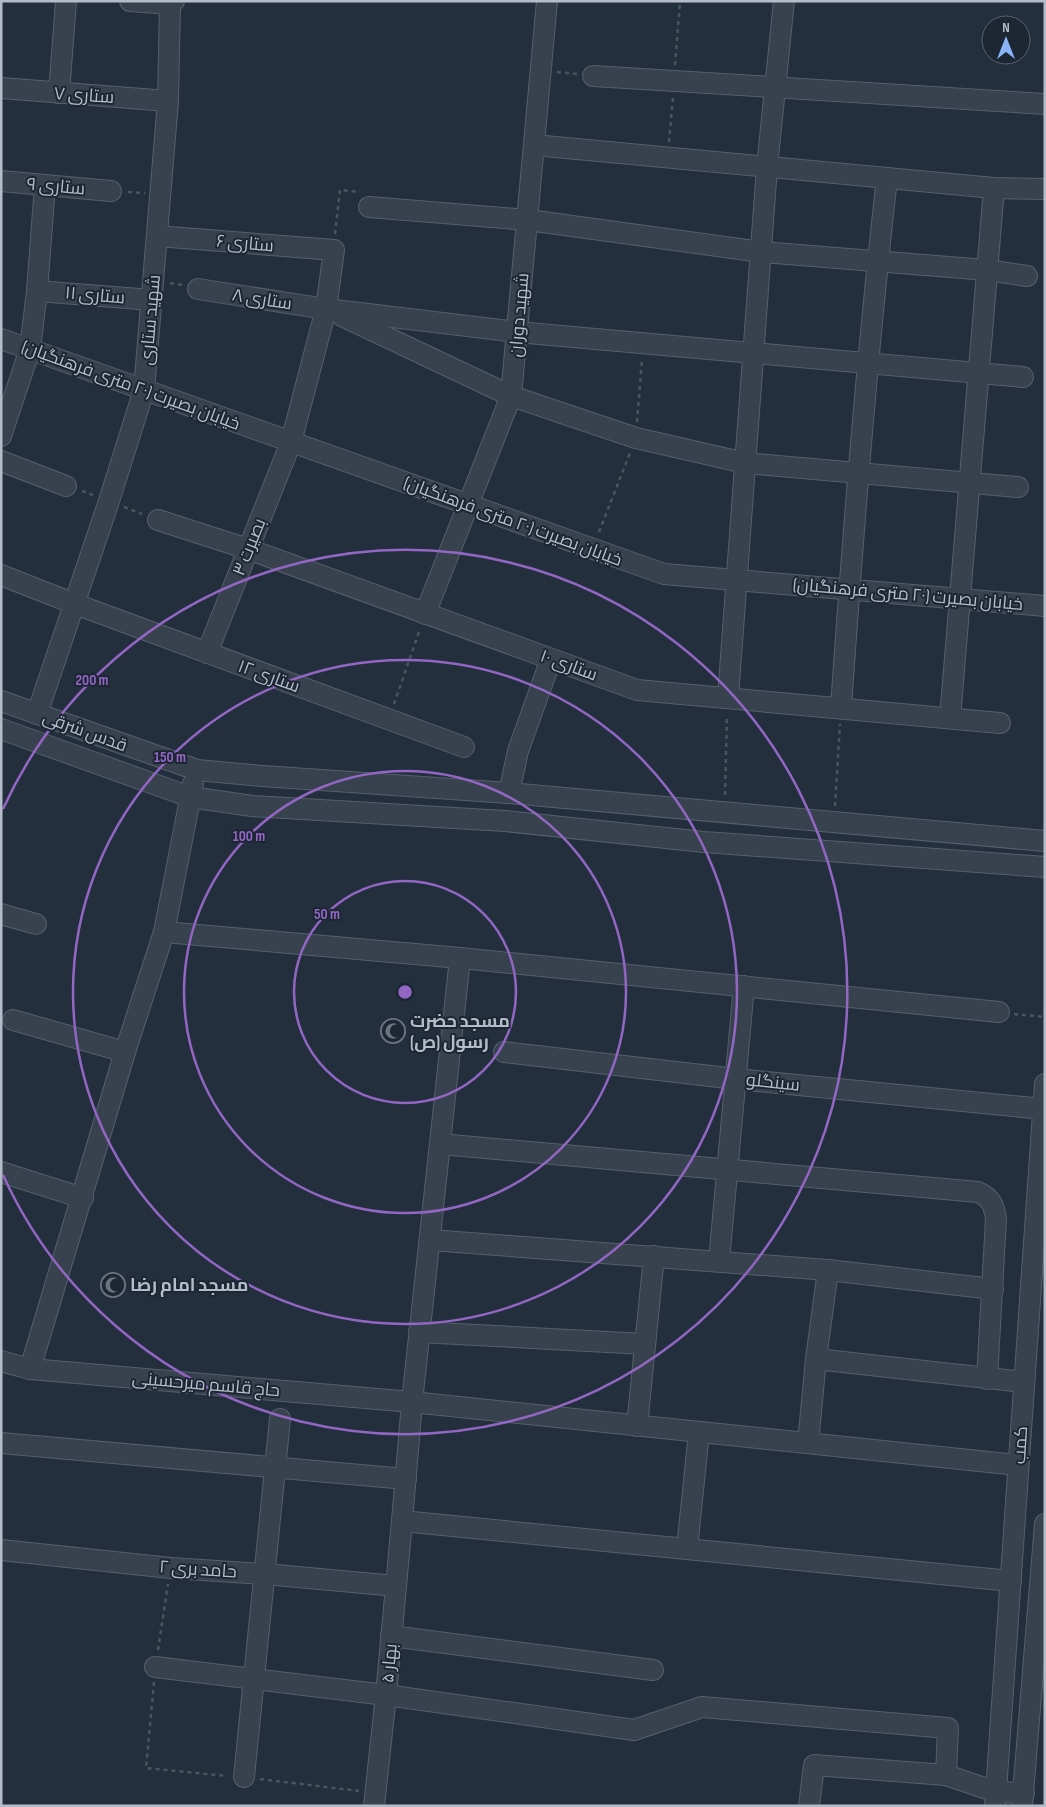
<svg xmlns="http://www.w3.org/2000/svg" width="1046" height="1807" font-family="'Sofia Sans Condensed',Cairo,sans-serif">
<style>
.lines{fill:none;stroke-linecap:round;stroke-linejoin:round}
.minor-casing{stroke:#565f6c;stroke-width:22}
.path{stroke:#44595c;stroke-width:2.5;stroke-dasharray:4 4;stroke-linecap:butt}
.minor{stroke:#38414e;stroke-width:20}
.ring{fill:none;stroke:#9266c3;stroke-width:2.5}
.labels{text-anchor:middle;stroke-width:4;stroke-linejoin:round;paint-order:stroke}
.street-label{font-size:18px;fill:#b4bcc9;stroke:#1d2633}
.poi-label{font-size:18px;font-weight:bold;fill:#b4bcc9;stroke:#1d2633;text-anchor:start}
.centre{fill:#9266c3;stroke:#1d2633;stroke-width:2.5}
.ring-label{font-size:15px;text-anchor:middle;font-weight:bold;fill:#9266c3;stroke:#1d2633;stroke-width:4;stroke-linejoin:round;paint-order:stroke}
</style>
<rect width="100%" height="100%" fill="#242f3e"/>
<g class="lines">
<defs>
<g id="minor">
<path d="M130,1L170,4"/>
<path d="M593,76L1045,104"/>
<path d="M1,88L168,101"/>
<path d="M59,93L66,1"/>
<path d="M534,145L994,188L1045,189"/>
<path d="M1,181L111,191"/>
<path d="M369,207L528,220L761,252L987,270L1027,276"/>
<path d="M157,236L334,250L326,309L291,442L207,653"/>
<path d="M198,289L326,309L517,332L1023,377"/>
<path d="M37,291L152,300"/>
<path d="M342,316L511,396L636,438L745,463L1018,487"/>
<path d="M1,339L664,574L1045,606"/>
<path d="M1,436L30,349L37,291L45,185"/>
<path d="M1,461L66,486"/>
<path d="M158,520L248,549L637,690L1000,723"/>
<path d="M1,575L75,604L464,747"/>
<path d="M425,614L511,396L547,1"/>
<path d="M728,697L767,167L784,1"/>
<path d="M1,701L197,770L263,776L509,793L1045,841"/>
<path d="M841,708C853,531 867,354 887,178"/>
<path d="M37,714L109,501L144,390L168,101L170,4L174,1"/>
<path d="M950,718L994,188"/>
<path d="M1,729L190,797L252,806L505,821L704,842L1045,867"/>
<path d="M509,793L518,751L551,659"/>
<path d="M1,914L36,924"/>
<path d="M164,932L460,958L999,1012"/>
<path d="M460,958L412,1402L402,1521L1011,1581"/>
<path d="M13,1020L125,1052"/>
<path d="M504,1052L736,1079L1043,1109"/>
<path d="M440,1144L978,1192C991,1198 994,1205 996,1219L987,1379"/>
<path d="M1,1172L83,1198"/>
<path d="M430,1240L828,1270L993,1289"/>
<path d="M719,1261L744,986"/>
<path d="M419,1332L645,1344"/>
<path d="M816,1359L1024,1382"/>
<path d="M1,1361L30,1369L412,1402L1018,1465"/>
<path d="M30,1369L125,1052L164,932L193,784"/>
<path d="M637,1426L654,1256"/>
<path d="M1,1443L406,1479"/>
<path d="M808,1443L816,1359L828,1270"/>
<path d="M687,1549L699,1432"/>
<path d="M1,1550L171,1568L265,1574L396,1586"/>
<path d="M391,1636L653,1670"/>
<path d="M155,1667L386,1695L634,1730L702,1707L948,1728L946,1775L996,1792L1024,1793"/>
<path d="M244,1777L280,1419"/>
<path d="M374,1806L386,1695L402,1521"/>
<path d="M809,1806L814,1765L946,1775"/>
<path d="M995,1806L1045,1084"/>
<path d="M1022,1806L1045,1524"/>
</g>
</defs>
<use href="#minor" class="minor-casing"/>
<g class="path">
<path d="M675,65L680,1"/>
<path d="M557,72L577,74"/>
<path d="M669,142L673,97"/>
<path d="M128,192L145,193"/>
<path d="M335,234L340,190L360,192"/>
<path d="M170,283L182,285"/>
<path d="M637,422L642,360"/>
<path d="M82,491L93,495"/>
<path d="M124,507L142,514"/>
<path d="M599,532L630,453"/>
<path d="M394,704L420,629"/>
<path d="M725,795L727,716"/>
<path d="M835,806L840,724"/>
<path d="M1014,1014L1045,1017"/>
<path d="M466,1046L488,1049"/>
<path d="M158,1650L168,1584"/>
<path d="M154,1682L146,1768L227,1776"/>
<path d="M260,1779L359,1791"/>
</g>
<use href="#minor" class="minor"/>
</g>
<g class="ring">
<circle cx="405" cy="992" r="111"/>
<circle cx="405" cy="992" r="221"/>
<circle cx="405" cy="992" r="332"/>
<path d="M3 809A442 442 0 1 1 3 1175"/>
</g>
<defs>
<symbol id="mosque-ring" viewBox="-11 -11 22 22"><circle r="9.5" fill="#1d2633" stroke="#6b7280" stroke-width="1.5"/><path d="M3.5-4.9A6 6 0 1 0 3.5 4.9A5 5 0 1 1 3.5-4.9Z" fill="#6b7280"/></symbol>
</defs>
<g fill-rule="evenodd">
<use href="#mosque-ring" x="379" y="1017" width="28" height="28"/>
<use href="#mosque-ring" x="99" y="1271" width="28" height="28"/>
</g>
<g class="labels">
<g class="street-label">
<text transform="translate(84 95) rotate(4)" y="6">ستاری ۷</text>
<text transform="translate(56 186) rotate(5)" y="6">ستاری ۹</text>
<text transform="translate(245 243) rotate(5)" y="6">ستاری ۶</text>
<text transform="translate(95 295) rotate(5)" y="6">ستاری ۱۱</text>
<text transform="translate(262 299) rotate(9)" y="6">ستاری ۸</text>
<text transform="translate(519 315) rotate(-85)" y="6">شهید دوران</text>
<text transform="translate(150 320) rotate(-85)" y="6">شهید ستاری</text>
<text transform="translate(131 385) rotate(20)" y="6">خیابان بصیرت (۲۰ متری فرهنگیان)</text>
<text transform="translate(513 521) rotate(20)" y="6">خیابان بصیرت (۲۰ متری فرهنگیان)</text>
<text transform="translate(249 547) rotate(-68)" y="6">بصیرت ۳</text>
<text transform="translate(908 594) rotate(5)" y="6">خیابان بصیرت (۲۰ متری فرهنگیان)</text>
<text transform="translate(569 665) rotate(20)" y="6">ستاری ۱۰</text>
<text transform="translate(269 676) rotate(20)" y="6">ستاری ۱۲</text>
<text transform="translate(85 731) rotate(20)" y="6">قدس شرقی</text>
<text transform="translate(773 1082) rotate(6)" y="6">سینگلو</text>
<text transform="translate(206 1384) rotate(5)" y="6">حاج قاسم میرحسینی</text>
<text transform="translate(1020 1445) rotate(-86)" y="6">کمب</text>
<text transform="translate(198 1569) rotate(4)" y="6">حامد بری ۲</text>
<text transform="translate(389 1663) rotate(-85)" y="6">بهار ۵</text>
</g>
<g class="poi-label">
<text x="410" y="1027">مسجد حضرت<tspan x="410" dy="21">رسول (ص)</tspan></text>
<text x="130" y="1291">مسجد امام رضا</text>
</g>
</g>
<circle cx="405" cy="992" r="8" class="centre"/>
<g class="ring-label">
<text x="92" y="685">200 m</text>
<text x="170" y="762">150 m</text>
<text x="249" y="841">100 m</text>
<text x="327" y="919">50 m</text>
</g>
<rect width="1046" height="1807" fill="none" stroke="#b4bcc9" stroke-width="5"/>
<g transform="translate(1006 40)"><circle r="24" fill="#1d2633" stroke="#59626f"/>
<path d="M0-4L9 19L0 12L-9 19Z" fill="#8ab4f8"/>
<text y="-8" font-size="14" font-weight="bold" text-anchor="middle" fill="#b4bcc9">N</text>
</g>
</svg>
